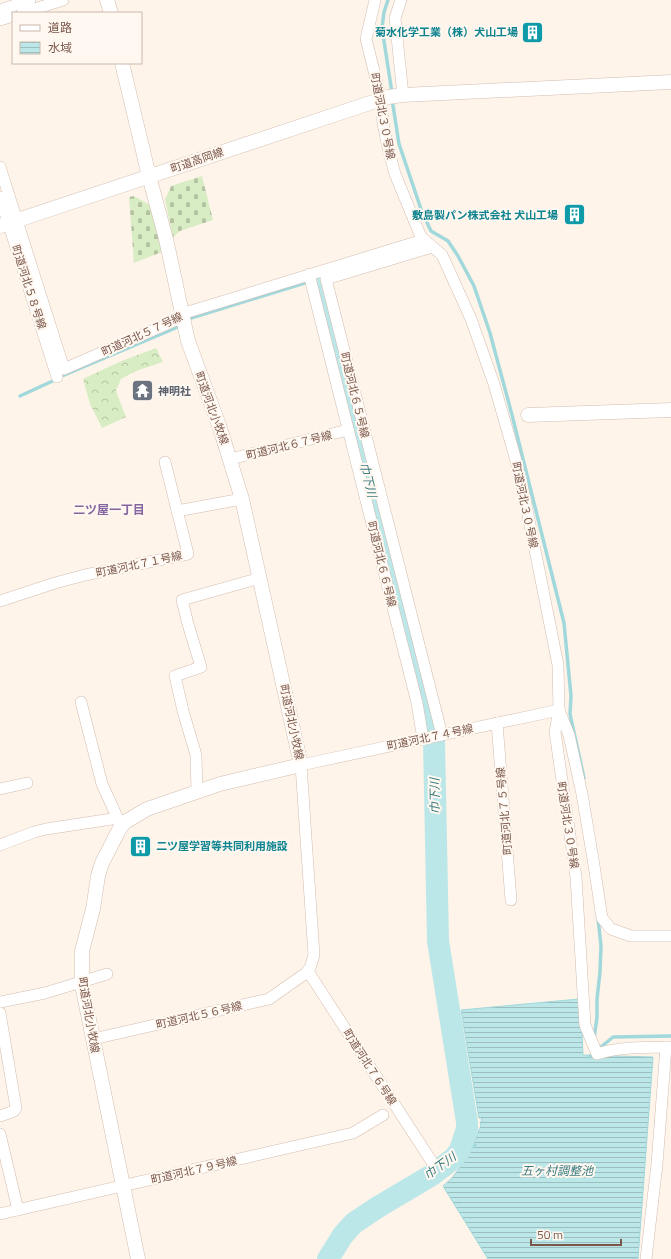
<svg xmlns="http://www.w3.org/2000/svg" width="671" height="1259" font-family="'Titillium Web','Noto Sans JP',sans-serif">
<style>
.forest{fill:url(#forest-crowns)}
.cemetery{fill:url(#cemetery-stones)}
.water{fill:url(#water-rules);stroke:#a1d8dc}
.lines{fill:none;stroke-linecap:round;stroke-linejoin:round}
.stream{stroke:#a1d8dc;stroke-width:3.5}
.river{stroke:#bbe7e9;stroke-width:22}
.minor-casing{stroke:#d4bcb0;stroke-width:12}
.tertiary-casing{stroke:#d4bcb0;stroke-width:15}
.minor{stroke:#fff;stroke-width:11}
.tertiary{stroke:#fff;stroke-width:14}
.labels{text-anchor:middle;stroke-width:4;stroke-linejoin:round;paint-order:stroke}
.culture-label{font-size:11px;font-weight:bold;fill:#0d838f;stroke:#fff8f1;text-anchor:end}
.street-label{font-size:11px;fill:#7b574a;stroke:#fff8f1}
.worship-label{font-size:11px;font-weight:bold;fill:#5b616d;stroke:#fff8f1;text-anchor:start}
.water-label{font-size:12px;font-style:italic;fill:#3c7c81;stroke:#fff8f1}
.neighbourhood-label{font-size:12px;font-weight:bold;fill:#86669e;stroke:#fff8f1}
</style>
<defs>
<pattern id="forest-crowns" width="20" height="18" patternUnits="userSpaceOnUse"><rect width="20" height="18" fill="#d9edc5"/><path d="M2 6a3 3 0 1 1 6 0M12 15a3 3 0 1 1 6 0" fill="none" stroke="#b5c3a2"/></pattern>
<pattern id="cemetery-stones" width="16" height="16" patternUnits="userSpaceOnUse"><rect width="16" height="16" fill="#d9edc5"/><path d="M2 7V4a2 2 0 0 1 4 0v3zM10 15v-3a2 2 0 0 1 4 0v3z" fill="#b5c3a2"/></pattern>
<pattern id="water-rules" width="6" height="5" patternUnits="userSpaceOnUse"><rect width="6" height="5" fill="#bbe7e9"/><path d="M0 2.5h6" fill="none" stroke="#9dbebf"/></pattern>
</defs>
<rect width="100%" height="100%" fill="#fef4e9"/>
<path class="forest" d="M156,348L163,362L136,371L121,379L116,391L126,417L102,428L90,404L83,379L119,362Z"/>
<g class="cemetery">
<path d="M202,176L213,220L180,231L173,237L165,200L171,186Z"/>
<path d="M134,196L152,206L164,251L134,263L129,197Z"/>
</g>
<path class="water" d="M579,999L581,1005L583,1055L653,1057L638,1259H488L443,1186L451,1179L469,1156L481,1125L480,1122L482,1121L481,1118H479L461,1010Z"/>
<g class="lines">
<g class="stream">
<path d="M388,0L384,12L382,28L392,93"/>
<path d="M392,99L399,144L422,212L431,231L448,241L458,256L474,286L490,333L512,415L564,623L571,696L570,714L584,778"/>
<path d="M191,318L308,282"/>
<path d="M62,376L178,327"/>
<path d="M20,396L57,379"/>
<path d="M594,1039L597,1017V999L600,972L601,946L598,918"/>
<path d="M589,1057L613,1037L671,1036"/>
<path d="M454,1158L475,1145"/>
</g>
<path class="river" d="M318,278L434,741L438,941L467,1122V1129L460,1150L454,1158L432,1175L378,1207L354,1223L343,1235L328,1259"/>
<defs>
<g id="minor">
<path d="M375,0L366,39L381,99L383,123L388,148L395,174L421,237L442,255L471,319L494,384L515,457L524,495L558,665L559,710L555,732L576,877L585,1025L597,1054C621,1046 646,1048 671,1047"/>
<path d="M401,0L395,18L403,95"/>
<path d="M0,10L30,0"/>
<path d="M22,13L63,0"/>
<path d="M0,20L13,16"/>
<path d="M0,167L64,369L176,320L188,312L423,240"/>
<path d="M0,197L57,377"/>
<path d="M432,247L326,279L442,735"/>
<path d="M309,274L417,703L423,739"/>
<path d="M230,459L348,430"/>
<path d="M177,511L242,499"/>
<path d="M0,601L55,583L85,575L188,554L165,462"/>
<path d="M81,702L102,784L118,819"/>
<path d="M497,723L511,900"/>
<path d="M0,789L27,783"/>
<path d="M197,792L196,755L183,711L175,676L201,667L188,624L182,600L260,578"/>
<path d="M0,845L34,832L46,829L112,819H118L125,822"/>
<path d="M308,971L311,976L432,1162"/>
<path d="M0,1002L45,993L107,974"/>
<path d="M0,1013L16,1108L14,1111L0,1116"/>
<path d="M93,1039L269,999L306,973L310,968L314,955L301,765L559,710L569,735L582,794L593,859L602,918L611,929L631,936H671"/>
<path d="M0,1134L18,1210"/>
<path d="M0,1214L353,1133L383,1115"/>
<path d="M646,1259L657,1164L666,1047"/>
</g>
<g id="tertiary">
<path d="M107,0L111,13"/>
<path d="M122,63L149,176L166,239L188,341L220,428L242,499L301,765L220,784L147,809L125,822L120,828L102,863L98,876L93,909L82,951V985L138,1259"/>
<path d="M0,226L388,97L403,95L671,82"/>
<path d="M528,415L671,410"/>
</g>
</defs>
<use href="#minor" class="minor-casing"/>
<use href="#tertiary" class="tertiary-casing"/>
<use href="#minor" class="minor"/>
<use href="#tertiary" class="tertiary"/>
</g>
<defs>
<symbol id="building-square" viewBox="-11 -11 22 22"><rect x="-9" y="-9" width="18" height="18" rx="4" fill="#0f9aa8" stroke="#fff8f1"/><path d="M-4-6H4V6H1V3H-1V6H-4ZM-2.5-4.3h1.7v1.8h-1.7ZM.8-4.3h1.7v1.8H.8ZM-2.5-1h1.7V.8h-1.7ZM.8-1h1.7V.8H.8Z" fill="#fff"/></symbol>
<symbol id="temple-square" viewBox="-11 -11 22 22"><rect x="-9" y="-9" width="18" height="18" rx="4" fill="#6b7280" stroke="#fff8f1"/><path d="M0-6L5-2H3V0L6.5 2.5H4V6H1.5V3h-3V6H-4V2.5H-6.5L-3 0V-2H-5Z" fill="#fff"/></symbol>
</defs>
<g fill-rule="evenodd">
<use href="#building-square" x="520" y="20" width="25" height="25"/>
<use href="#building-square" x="562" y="202" width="25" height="25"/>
<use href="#temple-square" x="130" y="378" width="25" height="25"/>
<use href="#building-square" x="128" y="834" width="25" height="25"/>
</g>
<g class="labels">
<g class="culture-label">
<text x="518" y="36">菊水化学工業（株）犬山工場</text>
<text x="558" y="219">敷島製パン株式会社 犬山工場</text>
<text x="156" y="850" text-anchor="start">二ツ屋学習等共同利用施設</text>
</g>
<g class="street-label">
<text transform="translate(383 116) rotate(79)" y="4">町道河北３０号線</text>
<text transform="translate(197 160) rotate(-19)" y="4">町道高岡線</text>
<text transform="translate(29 287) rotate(72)" y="4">町道河北５８号線</text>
<text transform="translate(142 334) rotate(-25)" y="4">町道河北５７号線</text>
<text transform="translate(355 395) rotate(76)" y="4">町道河北６５号線</text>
<text transform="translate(212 408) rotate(70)" y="4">町道河北小牧線</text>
<text transform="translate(289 445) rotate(-14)" y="4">町道河北６７号線</text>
<text transform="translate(525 505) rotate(78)" y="4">町道河北３０号線</text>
<text transform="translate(139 564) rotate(-12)" y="4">町道河北７１号線</text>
<text transform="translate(382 564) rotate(76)" y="4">町道河北６６号線</text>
<text transform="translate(292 722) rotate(78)" y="4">町道河北小牧線</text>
<text transform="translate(430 737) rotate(-12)" y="4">町道河北７４号線</text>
<text transform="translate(504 811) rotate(-95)" y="4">町道河北７５号線</text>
<text transform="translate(568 825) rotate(81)" y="4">町道河北３０号線</text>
<text transform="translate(89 1015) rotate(80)" y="4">町道河北小牧線</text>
<text transform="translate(199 1015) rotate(-13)" y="4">町道河北５６号線</text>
<text transform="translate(370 1067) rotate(57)" y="4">町道河北７６号線</text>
<text transform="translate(194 1170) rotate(-13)" y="4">町道河北７９号線</text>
</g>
<g class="worship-label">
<text x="158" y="395">神明社</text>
</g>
<g class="water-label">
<text transform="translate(368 480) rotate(76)" y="4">巾下川</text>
<text transform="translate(435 796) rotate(-91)" y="4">巾下川</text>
<text transform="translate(440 1166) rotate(-36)" y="4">巾下川</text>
<text x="557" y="1175">五ヶ村調整池</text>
</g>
<g class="neighbourhood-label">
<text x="109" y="514">二ツ屋一丁目</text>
</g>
</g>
<rect x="12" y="12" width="130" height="52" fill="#fff8f1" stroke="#cab8ae"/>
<rect x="20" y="25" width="20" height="6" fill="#ffffff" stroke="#cab8ae"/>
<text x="48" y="32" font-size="12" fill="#7b574a">道路</text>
<rect x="20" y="42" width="20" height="12" fill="url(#water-rules)" stroke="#cab8ae"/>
<text x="48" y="52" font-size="12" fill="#7b574a">水域</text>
<path d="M531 1239v6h90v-6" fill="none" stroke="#7b574a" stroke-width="2"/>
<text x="537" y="1239" font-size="12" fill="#7b574a" stroke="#fff8f1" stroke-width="3" paint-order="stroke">50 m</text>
</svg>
